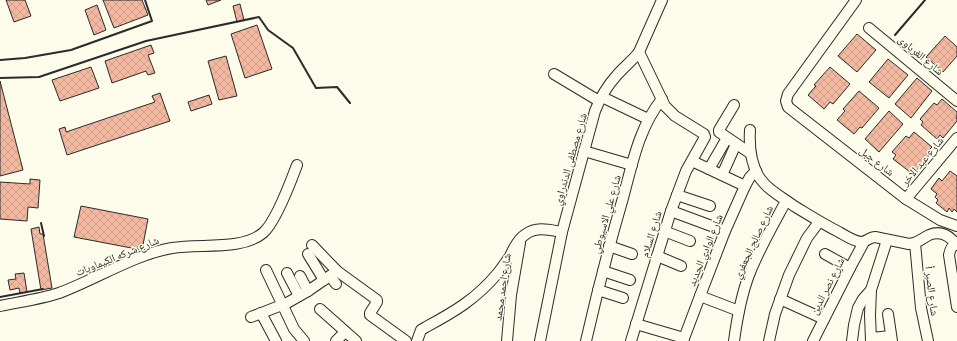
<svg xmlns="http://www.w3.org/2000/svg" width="957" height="341" font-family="Ubuntu,'Noto Naskh Arabic',sans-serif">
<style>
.building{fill:url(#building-cross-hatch);stroke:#2b2b2b}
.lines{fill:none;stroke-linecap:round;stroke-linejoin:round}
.minor-casing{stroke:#2b2b2b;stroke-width:12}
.minor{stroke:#fdfbea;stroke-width:10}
.wall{stroke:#2b2b2b;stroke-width:2}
.labels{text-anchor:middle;stroke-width:3;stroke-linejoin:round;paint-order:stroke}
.street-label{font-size:11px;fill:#2b2b2b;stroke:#fdfbea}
</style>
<defs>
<pattern id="building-cross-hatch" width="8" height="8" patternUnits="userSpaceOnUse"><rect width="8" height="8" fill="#f2b8a0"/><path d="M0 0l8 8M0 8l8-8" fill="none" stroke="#d09e8a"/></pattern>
</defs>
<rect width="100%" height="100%" fill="#fdfbea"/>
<g class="building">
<path d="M6,0H25L31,16L14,22Z"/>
<path d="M103,0H142L148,15L114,28Z"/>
<path d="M206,0H221L208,5Z"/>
<path d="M240,4L244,20L237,22L233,6Z"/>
<path d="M97,5L106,30L94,35L85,10Z"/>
<path d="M257,25L272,69L245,78L231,34Z"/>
<path d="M857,34L876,50L857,72L838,56Z"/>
<path d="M945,36L957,47V56L943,72L926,57Z"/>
<path d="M151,45L154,53L148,55L155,73L148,75L146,71L112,83L105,61Z"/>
<path d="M226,56L237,96L219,100L208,61Z"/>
<path d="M888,59L908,75L889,98L869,82Z"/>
<path d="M91,67L99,88L60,101L52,80Z"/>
<path d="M830,67L850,84L833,104L830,102L824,109L808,95L816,86L814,85Z"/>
<path d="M917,78L932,91L911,118L895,104Z"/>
<path d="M0,81L23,170L0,176Z"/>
<path d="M859,91L879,108L862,128L860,127L854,134L837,120L845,111L843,109Z"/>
<path d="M160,93L170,121L67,155L59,129L65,127L66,132L155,102L152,96Z"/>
<path d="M209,95L212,104L191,111L188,102Z"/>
<path d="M942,99L957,112V116L956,118L957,119V121L943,138L940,135L937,139L921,125L923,122L920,119L934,103L937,105Z"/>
<path d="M889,111L903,124L879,152L865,139Z"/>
<path d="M914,132L932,147L928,151L931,153L916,171L913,168L910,172L893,159L896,155L892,152L906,136L909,138Z"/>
<path d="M950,171L957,176V212L954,209L952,212L949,208L947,212L936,203L938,200L935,197L937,194L931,189L939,178L942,181Z"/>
<path d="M30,179L40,180L38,208L28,207L27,221L0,219V182L30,184Z"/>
<path d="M81,206L148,219L142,250L74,237Z"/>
<path d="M39,227L40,234H43L52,288L41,290L31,229Z"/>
<path d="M24,273L27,292L20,293L19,288L10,290L8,280L16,279L15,274Z"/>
</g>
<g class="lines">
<defs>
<g id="minor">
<path d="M856,0L788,94L786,101L788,107L906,199L940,220L957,226"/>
<path d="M869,28L957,101"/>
<path d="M554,74L599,101"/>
<path d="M602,97L648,119"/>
<path d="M734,105L719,130V132L750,153"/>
<path d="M750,130C749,146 750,162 759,177C762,181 765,185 769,188C777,195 786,200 794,206C809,215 823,224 839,232C846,236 853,241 861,242C866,242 870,237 875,237L909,244C919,243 921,239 929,235C941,230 950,236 957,245"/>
<path d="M584,151L632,165"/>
<path d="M692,161L745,186"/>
<path d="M709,169L727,138"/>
<path d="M722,175L736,144"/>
<path d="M677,195L710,206"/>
<path d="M906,199L957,138"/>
<path d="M671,211L725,231"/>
<path d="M664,231L690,241"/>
<path d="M915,243L921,308L928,341"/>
<path d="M956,243C951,247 950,250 949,255L957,307"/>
<path d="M312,245L337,271L377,300V302L370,313V315L406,341"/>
<path d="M609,246L632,254"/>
<path d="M308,254L324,280"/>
<path d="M825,254L850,268"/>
<path d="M657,256L681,266"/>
<path d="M266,270L294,329L304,341"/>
<path d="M603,271L630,280"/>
<path d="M287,273L299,296"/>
<path d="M300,276L308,291"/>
<path d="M330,276L336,284"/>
<path d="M598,290L623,298"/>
<path d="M871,290L870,315L871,341"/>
<path d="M700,296L739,311"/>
<path d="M780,299L824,319"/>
<path d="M0,306C19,302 41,299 59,293C97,279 133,255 172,248C200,243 241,251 263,233C276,222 291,181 297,165"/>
<path d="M320,309L356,341"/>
<path d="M261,313L276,341"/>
<path d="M888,314L892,341"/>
<path d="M251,317L287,303L308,291L337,271"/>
<path d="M636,324L684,338"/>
<path d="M871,338L891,336"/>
<path d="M336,341L345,332"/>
<path d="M417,341L421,330L426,327C454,312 476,299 497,274C502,268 506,262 510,256C514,248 518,239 526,234C537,226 550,230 562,232"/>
<path d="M507,341L511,295L520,243"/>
<path d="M540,341L562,232L595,111C600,98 608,85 617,75C624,67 633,60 639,52L662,0"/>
<path d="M586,341C597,293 609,246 623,198C632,165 639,127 662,99"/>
<path d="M631,341L671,211L686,171L705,137L704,134L675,116L665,106L639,52"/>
<path d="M683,341L700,296L725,231L745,186L750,177L756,171"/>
<path d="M734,341C737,319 741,296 749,275C759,249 773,225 786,201"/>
<path d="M769,341L775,314L789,275L807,238L819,222"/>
<path d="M813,341L850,268L864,242"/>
<path d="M852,341L854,325L858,308L863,299L871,290L887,240"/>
</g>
</defs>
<use href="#minor" class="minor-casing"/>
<use href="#minor" class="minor"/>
<g class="wall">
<path d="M895,35L925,0"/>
<path d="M0,60L25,58L71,50L152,21L145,0"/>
<path d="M0,78L39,77L146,41L259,17L268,30L293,48L316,88L337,87L350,103"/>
<path d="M41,223L44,236"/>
<path d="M0,297L43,289"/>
</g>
</g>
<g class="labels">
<g class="street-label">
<text transform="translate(921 55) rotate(40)" y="4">شارع الغرباوى</text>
<text transform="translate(570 159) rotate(-74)" y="4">شارع مصطفى الدندراوي</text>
<text transform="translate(877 161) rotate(38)" y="4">شارع جبل</text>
<text transform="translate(922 161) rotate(-50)" y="4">شارع عبد الاخر</text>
<text transform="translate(606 214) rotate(-74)" y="4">شارع علي الاسيوطي</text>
<text transform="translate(651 234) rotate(-73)" y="4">شارع السلام</text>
<text transform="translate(753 242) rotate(-65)" y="4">شارع صالح الجعفري</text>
<text transform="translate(705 250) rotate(-68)" y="4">شارع الوادي الجديد</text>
<text transform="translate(117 256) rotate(-22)" y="4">شارع شركه الكيماويات</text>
<text transform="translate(827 286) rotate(-63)" y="4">شارع نصر الدين</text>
<text transform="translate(502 287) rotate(-82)" y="4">شارع احمد محمد</text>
<text transform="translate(932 291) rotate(83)" y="4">شارع الصبر أ</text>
</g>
</g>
</svg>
